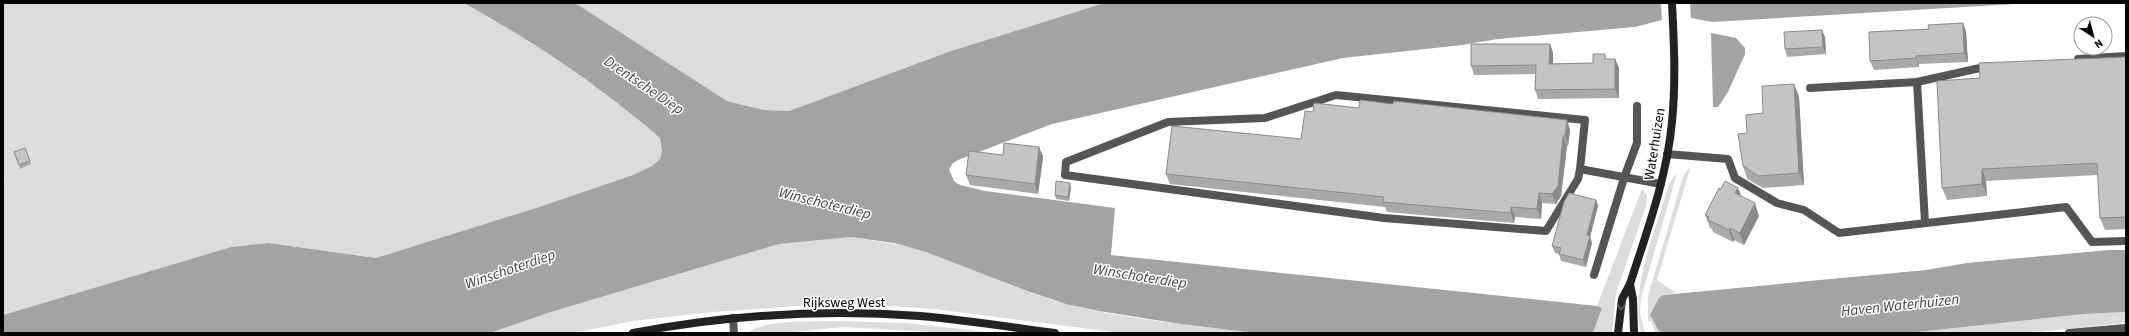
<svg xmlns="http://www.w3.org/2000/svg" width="2129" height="336" font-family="'Source Sans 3',sans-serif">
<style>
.green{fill:#dcdcdc}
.water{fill:#a3a3a3}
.pier{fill:#fff}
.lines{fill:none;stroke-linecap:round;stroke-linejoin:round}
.lane{stroke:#555;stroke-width:8}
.street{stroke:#555;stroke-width:8}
.secondary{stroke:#222;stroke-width:8}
.wall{fill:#a9a9a9}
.shaded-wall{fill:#898989}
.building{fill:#c4c4c4;stroke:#898989}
.oneway{stroke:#646464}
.labels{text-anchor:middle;stroke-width:3;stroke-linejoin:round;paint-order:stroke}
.street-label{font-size:14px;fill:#000;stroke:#fff}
.water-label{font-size:15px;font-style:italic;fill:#444;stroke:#fff}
</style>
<rect width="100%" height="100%" fill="#fff"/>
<g class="green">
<path d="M3,3H464C534,42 600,86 660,138L662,151L660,159L652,166L633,175L539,207L376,258L269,243L231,247L3,315V182L5,178L3,176Z"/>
<path d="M575,3H1104L948,52L789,111L764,110L727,101Z"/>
<path d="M1690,168L1657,280L1676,293L1663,295L1659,298L1650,315L1660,333H1655L1651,321H1648V296L1684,174Z"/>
<path d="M1677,173L1641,298L1640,314L1645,333H1641C1630,286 1656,230 1669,184Z"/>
<path d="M1642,189L1647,196L1646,206L1616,293L1612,333H1593L1602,308L1597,306Z"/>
<path d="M851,237C876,241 901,244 925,252C973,267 1018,291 1067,304C1128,320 1193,325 1255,333H1121L934,309L861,304L812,305L714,312L632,321L574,333H490L551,312L779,244Z"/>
<path d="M2126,312V323L2026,333H1908L2084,314Z"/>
<path d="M832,321L906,323L997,333H946L843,327L785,333H748C765,319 810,322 832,321Z"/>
</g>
<g class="water">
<path d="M464,3H575L727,101L764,110L789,111L948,52L1104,3H2033L1712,22L1691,18L1662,20L1635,27L1498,39L1462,45L1343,58L1052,124L958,160L953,163L949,169L954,181L960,185L985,191L1115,208L1111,255L1597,306L1602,308L1593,333H1255L1181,324L1099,311L1066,304L1027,291L926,252L894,243L851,237L779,244L551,312L490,333H3V315L231,247L269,243L376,258L539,207L633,175L652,166L660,159L662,151L660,138C600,86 534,42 464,3Z"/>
<path d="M1711,33L1736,38L1745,48V54L1728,92L1718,107H1713Z"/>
<path d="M2109,250H2126V312L2084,314L1908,333H1660L1650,315L1659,298L1663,295L1926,270L1967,263Z"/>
</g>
<path class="pier" d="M1661,3H1690L1691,19L1662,21Z"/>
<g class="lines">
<g class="lane">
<path d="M2078,59L2126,56"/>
<path d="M1917,82L1925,223"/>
<path d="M1810,88L1917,82L1989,66"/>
<path d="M1667,154L1728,159L1735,178L1777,203L1804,210L1839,233L2066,207L2092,242L2126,241"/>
<path d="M1580,169L1578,179L1546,231L1384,218L1065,175L1066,162L1168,122L1265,118L1336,95L1585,120L1580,169L1661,184"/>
<path d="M1594,275L1624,178L1637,143V106"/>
<path d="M733,318L734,333"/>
</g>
<path class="street" d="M2069,333L2126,328"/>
<g class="secondary">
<path d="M1630,284L1633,299L1634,333"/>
<path d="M633,333C727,315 824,309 920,316C965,320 1010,327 1055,333"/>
<path d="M1618,333L1622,299L1630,284C1647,231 1667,177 1672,122C1676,82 1674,42 1672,3"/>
</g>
</g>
<g class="wall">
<path d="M1963,23L1966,32L1968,62L1919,64V67L1874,70L1870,61L1929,29Z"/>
<path d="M1822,30L1825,37L1826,54L1787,57L1785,49Z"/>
<path d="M1550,44L1553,53V64L1593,63L1605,54L1606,59H1615L1619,68V98L1538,99L1535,90V74L1474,75L1471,66Z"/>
<path d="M2126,57V229L2105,230L2100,218L2098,175L1986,181L1987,196L1947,200L1942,188L1980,78Z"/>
<path d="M1794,84L1799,97L1804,185L1763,188L1747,179L1743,166L1747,133L1763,113Z"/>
<path d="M1359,108L1567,120L1570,130L1568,146H1567L1561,196L1556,204L1542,203L1541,219L1515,217L1514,223L1421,215L1387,212L1385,207L1170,184L1166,174L1301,139L1313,112Z"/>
<path d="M1039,147L1043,157L1038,194L970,185L966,175L1003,155Z"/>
<path d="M25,148L31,164L20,169L14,152Z"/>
<path d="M1071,187L1069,201L1056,199L1055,195Z"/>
<path d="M1721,189L1741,196L1759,216L1744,245L1734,240L1733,242L1713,232L1712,229L1710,228L1705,215Z"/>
<path d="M1596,200L1598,206L1590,237L1592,243L1586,267L1561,261L1559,254L1555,253L1552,246Z"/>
</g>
<g class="shaded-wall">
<path d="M1963,23L1966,32L1968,62L1964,53Z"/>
<path d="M1822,30L1825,37L1826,54L1823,47Z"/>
<path d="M1550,44L1553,53V72L1549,64Z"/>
<path d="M1916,56L1919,64V67L1916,58Z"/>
<path d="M1615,59L1619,68V98L1615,89Z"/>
<path d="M1794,84L1799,97L1804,185L1799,173Z"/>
<path d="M1567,120L1570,130L1568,146L1565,136Z"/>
<path d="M1563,136L1567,146L1561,196L1556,204L1552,194Z"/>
<path d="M1039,147L1043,157L1038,194L1035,184Z"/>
<path d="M1982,169L1986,181L1987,196L1982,184Z"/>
<path d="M1070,183L1071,187L1069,201L1068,197Z"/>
<path d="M1738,188L1743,200L1735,193Z"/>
<path d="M1539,193L1542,203L1541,219L1537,209Z"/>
<path d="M1596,200L1598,206L1590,237L1592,243L1586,267L1583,260L1587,235Z"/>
<path d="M1755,203L1759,216L1744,245L1740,233Z"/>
<path d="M1511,207L1515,217L1514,223L1511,213Z"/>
<path d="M1730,228L1734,240L1733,242L1729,230Z"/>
</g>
<g class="building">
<path d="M1963,23L1964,53L1916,56V58L1870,61L1869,32L1929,29L1928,25Z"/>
<path d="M1822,30L1823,47L1785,49L1784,32Z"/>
<path d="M1471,44H1550L1549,64L1593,63V54H1605V59H1615V89L1535,90L1536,65L1471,66Z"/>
<path d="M2126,57V217L2100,218L2097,163L1982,169V184L1942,188L1937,81L1980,78L1979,63Z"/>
<path d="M1794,84L1799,173L1758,176L1743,166L1738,134L1747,133L1746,115L1763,113L1762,86Z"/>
<path d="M1360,100L1393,104L1394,101L1567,120L1565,136H1563L1558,186L1552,194L1539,193L1537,209L1511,207V213L1417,205L1383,202L1384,197L1166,174L1172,126L1301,139L1305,111L1313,112L1314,103L1359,108Z"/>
<path d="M1004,143L1039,147L1035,184L966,175L969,151L1003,155Z"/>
<path d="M25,148L30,161L19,165L14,152Z"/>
<path d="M1056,181L1070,183L1068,197L1055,195Z"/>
<path d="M1725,181L1738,188L1735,193L1755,203L1740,233L1730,228L1729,230L1708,220L1709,217L1705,215L1719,188L1721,189Z"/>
<path d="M1569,193L1596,200L1587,235L1590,236L1583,260L1559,254L1561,248L1552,246L1564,202Z"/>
</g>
<defs><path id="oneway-chevron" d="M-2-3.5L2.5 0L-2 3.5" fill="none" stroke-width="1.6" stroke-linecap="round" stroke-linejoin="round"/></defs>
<use class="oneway" href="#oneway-chevron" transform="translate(1621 307) rotate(97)"/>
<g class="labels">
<g class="street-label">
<text transform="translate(1654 144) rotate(-81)" y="5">Waterhuizen</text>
<text x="844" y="307">Rijksweg West</text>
</g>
<g class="water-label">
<text transform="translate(644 85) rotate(34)" y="5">Drentsche Diep</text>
<text transform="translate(825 203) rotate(14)" y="5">Winschoterdiep</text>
<text transform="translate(510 269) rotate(-19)" y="5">Winschoterdiep</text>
<text transform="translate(1140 276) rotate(9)" y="5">Winschoterdiep</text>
<text transform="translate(1900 305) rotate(-6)" y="5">Haven Waterhuizen</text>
</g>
</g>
<rect width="2129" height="336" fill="none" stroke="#000000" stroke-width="8"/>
<g transform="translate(2093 36) rotate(144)"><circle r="19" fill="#ffffff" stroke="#999999"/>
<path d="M0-3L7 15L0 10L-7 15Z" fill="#000000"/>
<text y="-6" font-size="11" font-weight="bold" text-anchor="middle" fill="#000000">N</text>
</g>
</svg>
